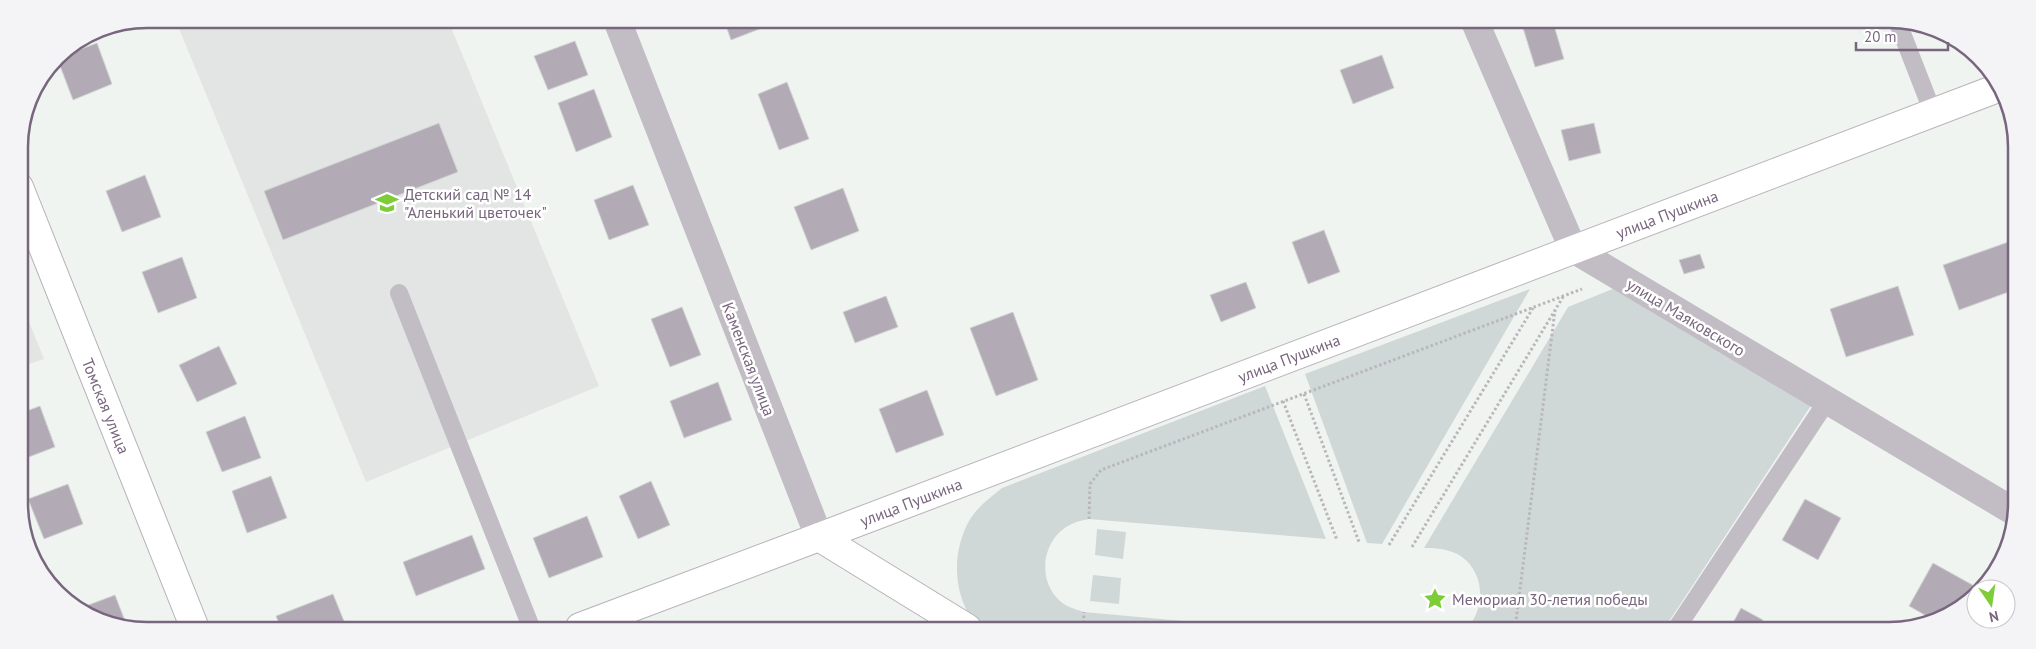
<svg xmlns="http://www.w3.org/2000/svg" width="2036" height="649" font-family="'PT Sans',sans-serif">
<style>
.built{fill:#e3e4e4}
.green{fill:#d0d8d7}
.building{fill:#b2abb6;stroke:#d3d5d4}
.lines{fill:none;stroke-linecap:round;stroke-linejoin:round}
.secondary-casing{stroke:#b8b2ba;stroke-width:30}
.primary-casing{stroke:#b6b1b8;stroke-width:30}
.path{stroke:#bab7bc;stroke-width:3;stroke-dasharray:2.5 2.5;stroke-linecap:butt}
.lane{stroke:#c2bdc4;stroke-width:18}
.street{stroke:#c2bdc4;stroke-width:28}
.secondary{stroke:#fff;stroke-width:28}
.primary{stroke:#fff;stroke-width:28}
.labels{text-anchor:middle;stroke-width:5;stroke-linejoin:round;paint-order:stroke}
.poi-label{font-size:16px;fill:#78667e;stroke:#fff;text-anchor:start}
.street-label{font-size:16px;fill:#78667e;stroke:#fff}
.rim{fill:none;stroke:#78667e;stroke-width:2.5}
</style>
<rect width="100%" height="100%" fill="#f0f4f1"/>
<g class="built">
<path d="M175,19L448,20L599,386L366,482Z"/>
<path d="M20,299L44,359L20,367Z"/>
</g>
<g class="green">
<path d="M1615,288L1812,404L1664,629H1466C1486,609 1485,574 1462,557C1451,549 1437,548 1424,548L1568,307Z"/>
<path d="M1530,289L1382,544L1367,543L1305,374Z"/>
<path d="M1265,386L1326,539L1089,519C1084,520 1078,521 1074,523C1044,535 1036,575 1057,598C1064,606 1074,609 1084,612L1271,629L984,628C981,626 974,623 971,620C969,617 968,612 966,609C953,582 954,548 969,521C977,507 990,498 1002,488Z"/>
<path d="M1097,529L1126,532L1123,559L1095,555Z"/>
<path d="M1093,575L1121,578L1119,604L1090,601Z"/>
</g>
<g class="building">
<path d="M724,20H759L762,28L731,40Z"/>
<path d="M1543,22H1553L1564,59L1535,67L1523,28Z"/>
<path d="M575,41L588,75L548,90L534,56Z"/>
<path d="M97,43L112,84L73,100L57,58Z"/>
<path d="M1382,55L1394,88L1353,104L1340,70Z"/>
<path d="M787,82L809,139L779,150L758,94Z"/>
<path d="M594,89L612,137L576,152L558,103Z"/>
<path d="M439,123L458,172L283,240L264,191Z"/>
<path d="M1594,123L1601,153L1569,161L1561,130Z"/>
<path d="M145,175L161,217L122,232L106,191Z"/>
<path d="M633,185L649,225L609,240L594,200Z"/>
<path d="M843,188L859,231L811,250L794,207Z"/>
<path d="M1324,230L1340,272L1308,284L1292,242Z"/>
<path d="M2014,240V290L1959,310L1943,265Z"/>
<path d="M1700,254L1705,268L1684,274L1679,260Z"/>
<path d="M182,257L197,298L158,313L142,272Z"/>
<path d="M1246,282L1256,308L1221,322L1210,295Z"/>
<path d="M1898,286L1914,335L1846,357L1830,309Z"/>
<path d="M886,296L898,327L855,343L843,312Z"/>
<path d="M682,307L701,355L670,367L651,319Z"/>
<path d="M1013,312L1038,380L996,396L970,328Z"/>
<path d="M219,346L237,384L197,402L179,365Z"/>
<path d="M718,382L732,420L684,438L670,401Z"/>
<path d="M927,390L944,435L896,453L879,409Z"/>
<path d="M40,406L55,447L21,460V413Z"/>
<path d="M245,416L261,458L222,472L206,432Z"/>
<path d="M271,476L287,518L247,533L232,491Z"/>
<path d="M651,481L670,525L638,539L619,496Z"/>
<path d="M68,484L83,524L44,539L28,499Z"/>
<path d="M1805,499L1841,518L1818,560L1782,540Z"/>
<path d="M587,516L603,557L549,578L533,538Z"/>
<path d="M472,535L485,569L416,596L403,562Z"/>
<path d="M1933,563L1978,588L1968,604L1930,618L1909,606Z"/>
<path d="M333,594L346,626H280L276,616Z"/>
<path d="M115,595L127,626H113L83,607Z"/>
<path d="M1741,608L1763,620L1758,630H1729Z"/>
</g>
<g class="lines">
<defs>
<path id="secondary" d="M819,537L1998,88"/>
<g id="primary">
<path d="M19,187L194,626"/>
<path d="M580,627L819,537L967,628"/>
</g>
</defs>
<use href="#secondary" class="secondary-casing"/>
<use href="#primary" class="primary-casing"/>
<g class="path">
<path d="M1304,394L1359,542"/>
<path d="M1283,401L1337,540"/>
<path d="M1089,519L1090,484L1101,470L1582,289"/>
<path d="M1389,545L1533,308"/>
<path d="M1412,547L1563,297"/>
<path d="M1083,628L1084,612"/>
<path d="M1515,629L1555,310"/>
</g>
<g class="lane">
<path d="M1898,23L1933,113"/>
<path d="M399,293L531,627"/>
<path d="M1676,629L1827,401"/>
</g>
<g class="street">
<path d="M617,20L819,537"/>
<path d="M1475,22L1573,249L2013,511"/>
</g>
<use href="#secondary" class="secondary"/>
<use href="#primary" class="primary"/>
</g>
<defs>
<symbol id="school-bare" viewBox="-9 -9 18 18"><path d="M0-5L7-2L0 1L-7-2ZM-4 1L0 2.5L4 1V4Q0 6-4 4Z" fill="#7ccd37" stroke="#fff" stroke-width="2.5" paint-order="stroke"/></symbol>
<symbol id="sight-bare" viewBox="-9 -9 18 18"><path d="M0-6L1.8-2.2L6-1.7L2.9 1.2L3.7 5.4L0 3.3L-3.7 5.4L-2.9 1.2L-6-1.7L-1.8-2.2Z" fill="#7ccd37" stroke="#fff" stroke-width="2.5" paint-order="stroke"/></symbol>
</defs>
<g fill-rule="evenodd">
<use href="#school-bare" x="371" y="187" width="32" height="32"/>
<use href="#sight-bare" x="1419" y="583" width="32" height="32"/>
</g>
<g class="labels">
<g class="poi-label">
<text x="404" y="200">Детский сад № 14<tspan x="404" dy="18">"Аленький цветочек"</tspan></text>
<text x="1452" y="605">Мемориал 30-летия победы</text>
</g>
<g class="street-label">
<text transform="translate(1667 214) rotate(-21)" y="6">улица Пушкина</text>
<text transform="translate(1686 317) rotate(31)" y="6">улица Маяковского</text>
<text transform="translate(1289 358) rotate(-21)" y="6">улица Пушкина</text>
<text transform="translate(749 359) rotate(69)" y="6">Каменская улица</text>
<text transform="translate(106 406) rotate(68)" y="6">Томская улица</text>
<text transform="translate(911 502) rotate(-21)" y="6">улица Пушкина</text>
</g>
</g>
<path d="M0 0H2036V649H0ZM147 28H1889A119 119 0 0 1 2008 147V503A119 119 0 0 1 1889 622H147A119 119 0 0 1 28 503V147A119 119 0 0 1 147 28Z" fill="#f4f3f5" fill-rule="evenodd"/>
<path class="rim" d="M147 28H1889A119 119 0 0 1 2008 147V503A119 119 0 0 1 1889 622H147A119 119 0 0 1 28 503V147A119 119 0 0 1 147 28Z"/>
<g transform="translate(1991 604) rotate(167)"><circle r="24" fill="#ffffff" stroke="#c9c2cb"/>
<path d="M0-4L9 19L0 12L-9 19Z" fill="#7ccd37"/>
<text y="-8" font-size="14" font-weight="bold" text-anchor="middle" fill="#78667e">N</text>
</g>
<path d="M1856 42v8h92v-8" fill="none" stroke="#78667e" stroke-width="2.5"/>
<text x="1864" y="42" font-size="15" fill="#78667e" stroke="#ffffff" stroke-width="4" paint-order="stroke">20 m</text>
</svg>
